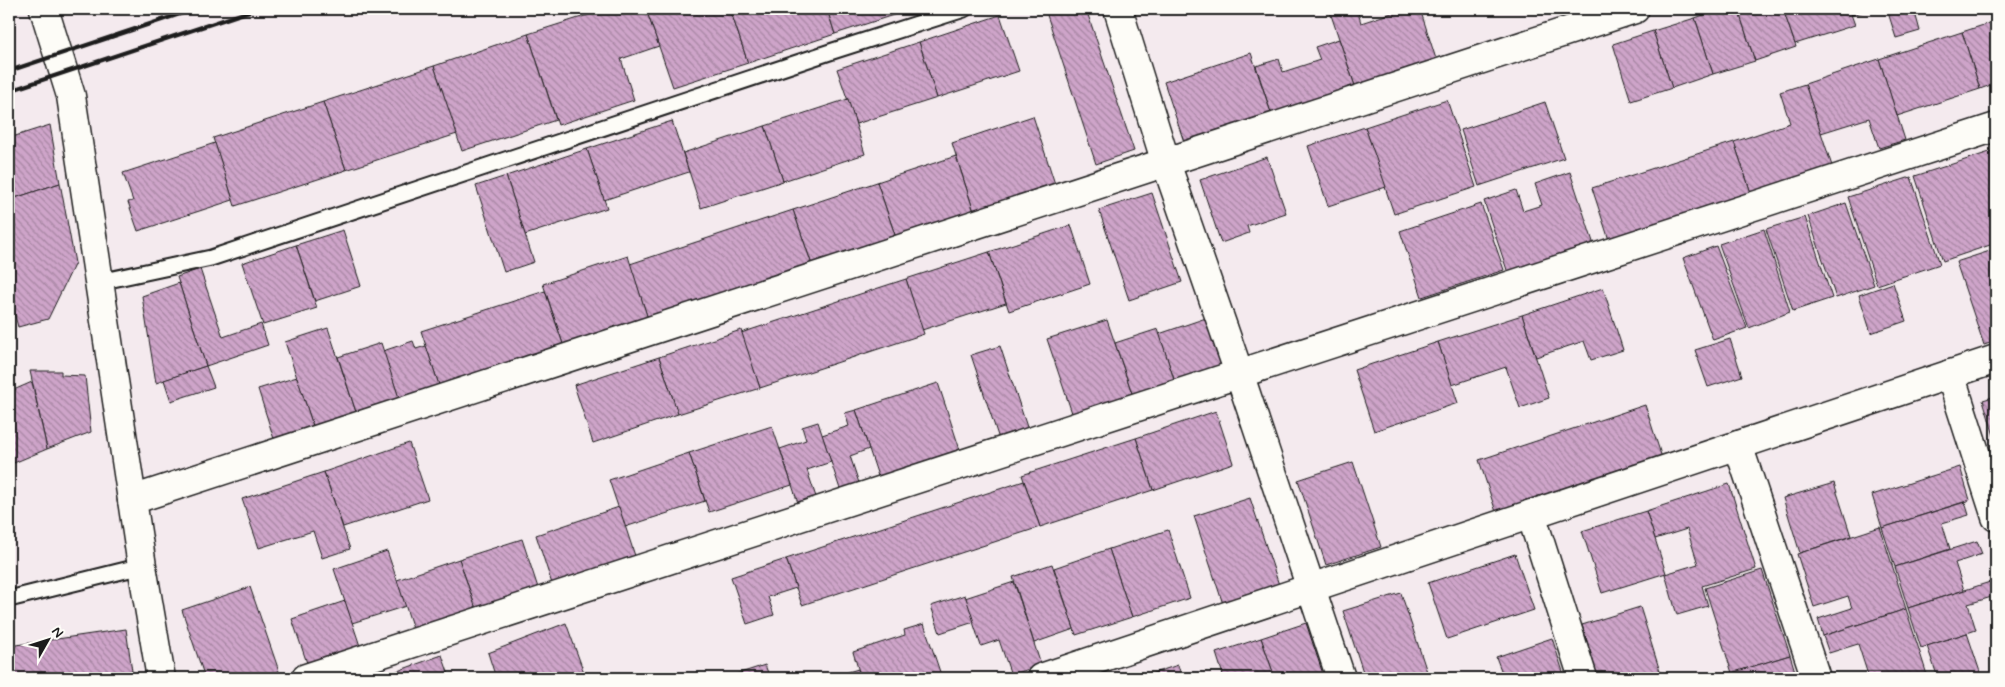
<svg xmlns="http://www.w3.org/2000/svg" width="2005" height="687" font-family="Mynerve,sans-serif">
<style>
.building{fill:url(#building-back-hatch);stroke:#1c1c1c}
.lines{fill:none;stroke-linecap:round;stroke-linejoin:round}
.lane-casing{stroke:#1c1c1c;stroke-width:19}
.street-casing{stroke:#1c1c1c;stroke-width:31}
.lane{stroke:#fdfcf7;stroke-width:15}
.street{stroke:#fdfcf7;stroke-width:28}
.rail{stroke:#1c1c1c;stroke-width:4}
</style>
<defs>
<pattern id="building-back-hatch" width="6" height="6" patternUnits="userSpaceOnUse" patternTransform="scale(1.25)"><rect width="6" height="6" fill="#cea4c9"/><path d="M-1 5l2 2M0 0l6 6M5-1l2 2" fill="none" stroke="#a685a2"/></pattern>
</defs>
<rect width="100%" height="100%" fill="#f4eaee"/>
<filter id="ink" filterUnits="userSpaceOnUse"><feTurbulence type="fractalNoise" baseFrequency=".02" numOctaves="2"/><feDisplacementMap in="SourceGraphic" scale="10" xChannelSelector="R" yChannelSelector="G"/><feConvolveMatrix kernelMatrix="1 2 1 2 8 2 1 2 1" color-interpolation-filters="sRGB"/></filter>
<g filter="url(#ink)">
<g class="building">
<path d="M607,9H646L659,46L621,59L634,100L558,125L528,34Z"/>
<path d="M646,9H730L748,63L673,87Z"/>
<path d="M730,9H827L835,34L748,63Z"/>
<path d="M827,9H912L835,34Z"/>
<path d="M1045,9H1086L1134,151L1096,164Z"/>
<path d="M1329,9H1357L1361,23L1404,9H1420L1436,59L1355,86Z"/>
<path d="M1721,9H1738L1755,61L1713,74L1695,18Z"/>
<path d="M1738,9H1783L1796,47L1755,61Z"/>
<path d="M1783,9H1849L1855,25L1795,44Z"/>
<path d="M1849,9H1871L1852,15Z"/>
<path d="M1887,9H1914L1920,31L1896,38Z"/>
<path d="M1000,15L1019,71L937,98L919,42Z"/>
<path d="M1695,18L1713,74L1672,88L1653,31Z"/>
<path d="M1996,21V83L1980,89L1962,32Z"/>
<path d="M1653,31L1672,88L1631,101L1613,44Z"/>
<path d="M1962,32L1980,89L1897,116L1879,59Z"/>
<path d="M528,34L556,120L462,151L434,66Z"/>
<path d="M1339,39L1355,86L1271,113L1256,66L1279,59L1283,72L1320,60L1315,47Z"/>
<path d="M919,42L937,98L856,124L837,69Z"/>
<path d="M1251,53L1271,113L1184,142L1164,82Z"/>
<path d="M1879,59L1905,140L1879,148L1869,118L1821,133L1805,84Z"/>
<path d="M434,66L457,134L346,170L323,102Z"/>
<path d="M1805,84L1833,169L1752,196L1734,142L1790,123L1780,92Z"/>
<path d="M848,99L865,154L783,181L765,126Z"/>
<path d="M1447,100L1476,187L1394,214L1365,127Z"/>
<path d="M323,102L346,170L235,206L213,138Z"/>
<path d="M1545,102L1564,158L1479,186L1461,130Z"/>
<path d="M1033,116L1055,184L974,212L952,143Z"/>
<path d="M672,121L689,172L604,200L587,149Z"/>
<path d="M50,125L60,183L9,200V138Z"/>
<path d="M765,126L783,181L701,208L683,153Z"/>
<path d="M1365,127L1386,187L1328,206L1308,146Z"/>
<path d="M1734,142L1752,196L1610,243L1592,188Z"/>
<path d="M215,143L233,200L138,231L128,202L133,201L123,173Z"/>
<path d="M587,149L607,208L525,235L506,176Z"/>
<path d="M1996,150V243L1943,261L1915,176Z"/>
<path d="M956,156L974,212L896,238L877,182Z"/>
<path d="M1267,157L1286,213L1247,226L1249,233L1221,243L1200,180Z"/>
<path d="M1570,172L1594,245L1508,273L1484,201L1516,190L1523,211L1542,205L1535,184Z"/>
<path d="M506,176L534,262L504,272L476,186Z"/>
<path d="M1911,177L1940,264L1877,285L1848,197Z"/>
<path d="M877,182L896,238L812,265L793,210Z"/>
<path d="M60,183L75,263L48,319L18,327L9,294V200Z"/>
<path d="M1152,193L1182,282L1129,300L1099,210Z"/>
<path d="M1846,203L1874,285L1836,298L1808,216Z"/>
<path d="M1481,204L1504,270L1422,297L1400,231Z"/>
<path d="M793,210L812,265L648,319L630,264Z"/>
<path d="M1805,217L1832,298L1793,311L1766,229Z"/>
<path d="M1071,225L1090,284L1009,311L989,252Z"/>
<path d="M1764,229L1790,312L1749,328L1719,244Z"/>
<path d="M343,230L361,286L315,301L296,245Z"/>
<path d="M296,245L317,308L263,325L242,263Z"/>
<path d="M1716,246L1747,328L1713,340L1683,258Z"/>
<path d="M1996,249V341L1984,345L1956,262Z"/>
<path d="M989,252L1006,303L922,330L906,279Z"/>
<path d="M628,256L648,319L564,347L543,284Z"/>
<path d="M200,269L223,337L261,324L268,345L206,366L177,277Z"/>
<path d="M906,279L924,334L760,388L741,333Z"/>
<path d="M179,283L206,366L156,383L142,296Z"/>
<path d="M1893,283L1906,321L1871,333L1859,295Z"/>
<path d="M1603,288L1623,350L1591,360L1584,341L1536,357L1522,315Z"/>
<path d="M545,291L564,347L440,388L421,331Z"/>
<path d="M1522,315L1549,398L1520,408L1506,367L1452,385L1438,342Z"/>
<path d="M1206,318L1224,373L1177,388L1159,334Z"/>
<path d="M1107,320L1133,396L1073,416L1047,339Z"/>
<path d="M328,328L356,412L313,426L285,342Z"/>
<path d="M1158,329L1175,383L1133,396L1115,343Z"/>
<path d="M741,330L760,388L678,414L659,357Z"/>
<path d="M1730,339L1742,376L1708,387L1695,350Z"/>
<path d="M413,341L416,349L426,346L440,388L400,401L383,351Z"/>
<path d="M1438,342L1458,403L1374,431L1354,370Z"/>
<path d="M381,343L400,401L357,415L338,357Z"/>
<path d="M1000,346L1028,430L999,439L971,355Z"/>
<path d="M659,357L678,414L593,443L574,385Z"/>
<path d="M206,366L214,387L171,401L164,380Z"/>
<path d="M30,371H61V375L85,376L91,432L47,449Z"/>
<path d="M297,377L313,426L274,439L258,389Z"/>
<path d="M32,382L47,449L9,465V392Z"/>
<path d="M938,383L961,453L879,479L856,410Z"/>
<path d="M1996,396V442L1983,400Z"/>
<path d="M1645,405L1663,461L1497,515L1479,460Z"/>
<path d="M856,410L869,449L850,456L860,486L841,492L822,435L849,426L845,413Z"/>
<path d="M1216,411L1233,463L1153,490L1136,438Z"/>
<path d="M818,422L831,462L807,470L817,500L799,506L780,449L806,440L802,427Z"/>
<path d="M772,426L792,485L709,512L689,453Z"/>
<path d="M1136,438L1153,490L1040,527L1022,475Z"/>
<path d="M409,443L428,499L343,527L324,472Z"/>
<path d="M689,453L705,501L625,527L609,480Z"/>
<path d="M1353,462L1381,547L1326,565L1298,480Z"/>
<path d="M1960,467L1970,500L1882,528L1872,495Z"/>
<path d="M324,472L350,549L322,558L313,531L259,548L242,499Z"/>
<path d="M1024,481L1040,527L802,605L786,559Z"/>
<path d="M1834,483L1851,536L1800,553L1783,498Z"/>
<path d="M1729,484L1756,569L1702,586L1708,606L1677,615L1665,574L1698,564L1687,529L1655,539L1646,511Z"/>
<path d="M1250,498L1280,588L1224,607L1194,516Z"/>
<path d="M1965,502L1969,515L1942,523L1950,549L1895,567L1882,528Z"/>
<path d="M619,507L637,562L554,590L536,535Z"/>
<path d="M1646,511L1666,573L1602,593L1582,531Z"/>
<path d="M1880,527L1906,609L1823,636L1818,619L1852,608L1848,596L1814,607L1797,554Z"/>
<path d="M1168,530L1190,598L1132,617L1109,549Z"/>
<path d="M522,539L540,594L478,615L459,559Z"/>
<path d="M1977,541L1982,554L1955,563L1964,590L1908,608L1895,567Z"/>
<path d="M1109,549L1132,617L1076,635L1054,568Z"/>
<path d="M387,551L406,606L352,623L334,569Z"/>
<path d="M1515,554L1534,610L1447,639L1428,583Z"/>
<path d="M459,559L478,615L415,635L397,580Z"/>
<path d="M786,559L796,588L768,597L774,615L747,624L731,577Z"/>
<path d="M1052,564L1074,629L1034,643L1013,577Z"/>
<path d="M1762,570L1790,655L1732,673L1705,588Z"/>
<path d="M1014,582L1041,665L1011,675L999,640L981,646L965,598Z"/>
<path d="M1990,582L1995,596L1968,604L1976,630L1921,648L1908,608Z"/>
<path d="M250,587L279,671L257,678H205L182,610Z"/>
<path d="M1401,593L1429,678H1365L1343,611Z"/>
<path d="M965,595L974,622L940,633L931,606Z"/>
<path d="M345,601L361,649L308,666L292,619Z"/>
<path d="M1640,607L1662,678H1598L1582,625Z"/>
<path d="M1906,609L1928,678H1869L1858,644L1829,653L1823,636Z"/>
<path d="M566,623L586,678H496L488,653Z"/>
<path d="M1306,623L1323,674L1311,678H1275L1261,638Z"/>
<path d="M924,624L942,678H861L853,652L905,635L904,630Z"/>
<path d="M126,629L133,678H9V646Z"/>
<path d="M1967,633L1982,678H1938L1927,646Z"/>
<path d="M1261,638L1275,678H1224L1216,653Z"/>
<path d="M1552,638L1565,678H1504L1496,657Z"/>
<path d="M442,655L450,678H378Z"/>
<path d="M1790,655L1797,678H1730L1728,674Z"/>
<path d="M765,665L770,678H725Z"/>
<path d="M1178,665L1182,678H1138Z"/>
<path d="M858,669L861,678H829Z"/>
</g>
<g class="lines">
<defs>
<g id="lane">
<path d="M99,282L211,258L833,51L964,9"/>
<path d="M9,599L142,566"/>
</g>
<g id="street">
<path d="M44,9L71,96L142,566L161,678"/>
<path d="M1118,9L1166,163L1239,373L1341,678"/>
<path d="M1950,374L1996,517"/>
<path d="M1738,445L1816,678"/>
<path d="M132,500L1635,9"/>
<path d="M1531,514L1583,678"/>
<path d="M306,678L1996,127"/>
<path d="M1041,678L1996,359"/>
</g>
</defs>
<use href="#lane" class="lane-casing"/>
<use href="#street" class="street-casing"/>
<use href="#lane" class="lane"/>
<use href="#street" class="street"/>
<g class="rail">
<path d="M9,71L195,9"/>
<path d="M9,91L256,9"/>
</g>
</g>
</g>
<rect width="2005" height="687" fill="none" stroke="#fdfcf7" stroke-width="30"/>
<rect x="15" y="15" width="1975" height="657" fill="none" stroke="#1c1c1c" stroke-width="2" filter="url(#ink)"/>
<g transform="translate(48 640) rotate(51)" stroke="#fdfcf7" stroke-width="4" paint-order="stroke">
<path d="M0-4L9 19L0 12L-9 19Z" fill="#1c1c1c"/>
<text y="-8" font-size="14" font-weight="bold" text-anchor="middle" fill="#1c1c1c">N</text>
</g>
</svg>
